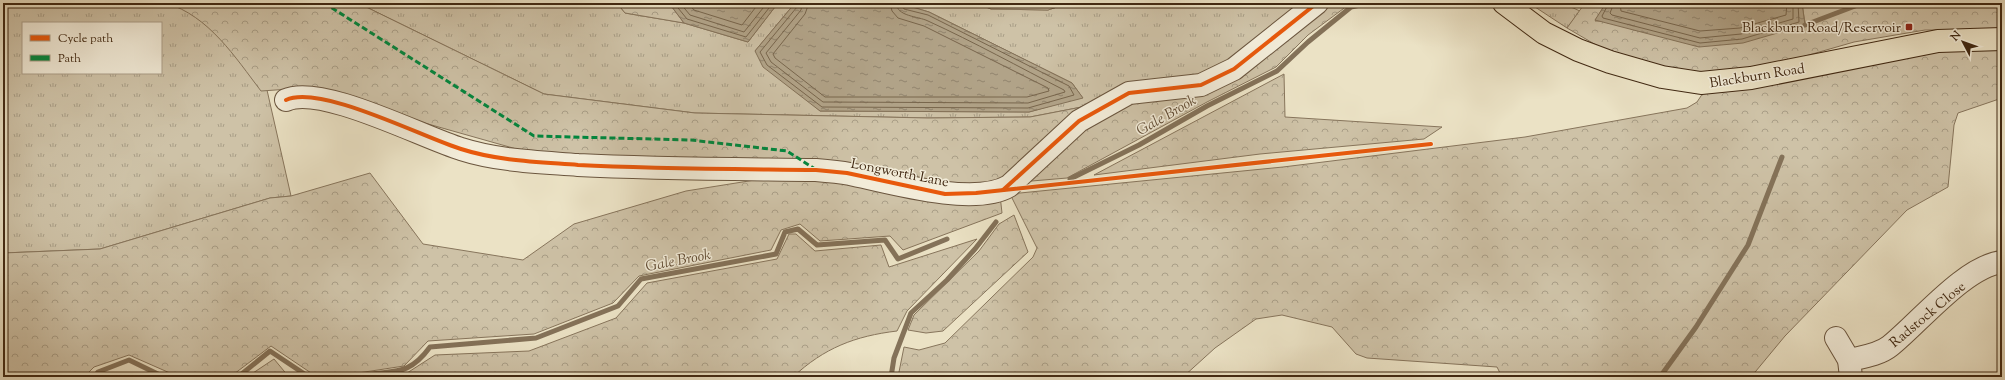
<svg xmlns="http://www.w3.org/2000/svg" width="2005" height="380" font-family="'Sorts Mill Goudy',serif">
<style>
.grass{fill:url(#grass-tufts);stroke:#87755c;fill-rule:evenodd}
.forest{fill:url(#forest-crowns);stroke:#87755c}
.water{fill:url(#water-ripples);stroke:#847259}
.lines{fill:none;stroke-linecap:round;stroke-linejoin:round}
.shore{stroke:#78664d;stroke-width:1}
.stream{stroke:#847259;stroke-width:5}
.minor-casing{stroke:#6b563f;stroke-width:24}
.highway-casing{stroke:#402812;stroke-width:24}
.minor{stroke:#f2ecd9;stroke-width:22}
.highway{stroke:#ebe2c5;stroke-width:22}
.quiet{stroke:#00873e;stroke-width:3;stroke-dasharray:6 3;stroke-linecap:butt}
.cycleway-casing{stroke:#f2ecd9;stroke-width:6}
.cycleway{stroke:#e8590c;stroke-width:4}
.poi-dot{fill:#8f2418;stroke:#f2ecd9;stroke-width:1.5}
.labels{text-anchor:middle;stroke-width:3;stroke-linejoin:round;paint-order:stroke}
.poi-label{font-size:14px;fill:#402812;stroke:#f2ecd9;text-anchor:end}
.street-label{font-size:14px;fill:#402812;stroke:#f2ecd9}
.water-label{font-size:15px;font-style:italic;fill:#624d35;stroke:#f2ecd9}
</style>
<defs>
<pattern id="grass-tufts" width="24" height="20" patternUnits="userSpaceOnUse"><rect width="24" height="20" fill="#cec2a7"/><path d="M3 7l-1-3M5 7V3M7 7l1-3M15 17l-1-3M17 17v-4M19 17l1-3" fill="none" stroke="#a99e87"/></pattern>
<pattern id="forest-crowns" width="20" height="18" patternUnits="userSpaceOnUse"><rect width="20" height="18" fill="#cec2a7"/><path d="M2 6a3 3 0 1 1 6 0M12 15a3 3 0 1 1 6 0" fill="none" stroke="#a99e87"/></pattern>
<pattern id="water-ripples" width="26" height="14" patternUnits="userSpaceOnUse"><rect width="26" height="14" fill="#b1a388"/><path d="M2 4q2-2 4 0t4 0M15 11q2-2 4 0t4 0" fill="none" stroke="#91856e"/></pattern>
</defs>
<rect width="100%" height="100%" fill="#ebe2c5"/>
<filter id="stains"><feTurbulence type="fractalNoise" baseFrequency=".005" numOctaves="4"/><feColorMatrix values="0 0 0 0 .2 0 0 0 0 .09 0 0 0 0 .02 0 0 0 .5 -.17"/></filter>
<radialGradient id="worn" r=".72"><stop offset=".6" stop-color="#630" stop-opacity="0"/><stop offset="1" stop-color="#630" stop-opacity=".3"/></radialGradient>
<g class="grass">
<path d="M3,3H166L203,14L267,90L291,196L270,198L100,249L3,253ZM23,23H161V73H23Z"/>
<path d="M358,3H617L625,13L684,23L748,42L778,3H795L755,51L820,111L1029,112L1082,97L1072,83L929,12L899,3H976L991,9L1048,10L1069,3H1310L1232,65L1092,105L1030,117L928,118L695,113L544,94Z"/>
<path d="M1529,3H1562L1580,11L1567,28Z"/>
</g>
<g class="forest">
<path d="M166,3H358L544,94L695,113L928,118L1030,117L1092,105L1010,179L981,188L672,161L520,150L375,109L290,89L261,91C235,57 209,16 166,3Z"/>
<path d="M617,3H669L684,23L625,13Z"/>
<path d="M976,3H1069L1048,10L991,9Z"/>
<path d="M1325,3H1351L1308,35L1276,67L1207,102L1067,178L1020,182L1083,125L1129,101L1192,91Z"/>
<path d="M1585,3H1606L1595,21L1805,24L1802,3H1997L2002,30H1925L1854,42L1781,63L1735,74L1689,72L1641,65L1608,52L1567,28Z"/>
<path d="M1951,47L2002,48V98L1958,113L1954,125L1948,187L1907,210L1785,336L1751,377H1502L1497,367L1367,358L1356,354L1332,327L1282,315L1256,319L1215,348L1183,377H898L904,347L919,350L945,343L1033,257L1037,248L1010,194L1283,167L1525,137L1687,108L1697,102L1705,90Z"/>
<path d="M1284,74L1285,117L1442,127L1424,139L1260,154L1094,175Z"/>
<path d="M370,173L423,244L523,260L574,224L686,191L780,176L1000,195L1002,213L903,250L890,236L820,241L800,224L781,230L771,250L639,276L613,303L534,334L428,341L404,366L358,373L345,377H317L271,346L230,377H179L129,355L94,367L84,377H3V253L100,249L270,198L291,196Z"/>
<path d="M1014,215L1028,252L943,331L926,333L908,330L914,315L979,251L999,224Z"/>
<path d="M789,234H796L815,251L881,245L889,267L977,239L907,311L897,331C855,336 824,348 793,377H389L407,373L435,355L529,351L616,318L647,283L777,259Z"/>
<path d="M274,359L289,377H247Z"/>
</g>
<g class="water">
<path d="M669,3H778L748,42L684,23Z"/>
<path d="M795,3H899L929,12L1072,83L1083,98L1029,112L820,111L763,67L755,51Z"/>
<path d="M1606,3H1802L1805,25L1743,43L1699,47L1595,20Z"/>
</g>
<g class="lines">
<g class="shore">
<path d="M674,3L687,19L746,37L773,3"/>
<path d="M680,3L690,15L744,32L767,3"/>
<path d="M688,3L694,10L742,25L759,3"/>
<path d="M797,3V7L760,52L767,65L822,107L1028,108L1074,95L1069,86L928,15L904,9L901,3"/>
<path d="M802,3L801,10L766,53L771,62L823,102L1028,103L1065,92L1064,90C1019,67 974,42 928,21C918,16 897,17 896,3"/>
<path d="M809,3L805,14L773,54L775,58L825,97H1027L1049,91L1048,88L924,26L898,18L892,11L890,3"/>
<path d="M1609,3L1602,16L1603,18L1700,43L1742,39L1799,22L1798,3"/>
<path d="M1614,3L1610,13L1612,15L1700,38L1741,34L1793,19V3"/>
<path d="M1620,3L1621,11L1700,31L1740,28L1786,15L1787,3"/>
</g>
<g class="stream">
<path d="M1805,25L1863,3"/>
<path d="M1070,179L1139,145L1207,106L1277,71L1308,42L1351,7L1369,3"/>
<path d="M94,377L98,372L129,360L164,377"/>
<path d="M238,377L270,351L309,377"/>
<path d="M357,377C390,368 406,380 430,347L536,338L618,306L641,279L776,254L785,232L798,229L817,245L885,240L898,259L947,239"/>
<path d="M891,377L894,358L911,313L947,280L975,249L996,222"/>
<path d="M1660,377L1696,327L1748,245L1782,157"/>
</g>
<defs>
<g id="minor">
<path d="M286,100C321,84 424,138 461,149C498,161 540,162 578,165C657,169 737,169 816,170C828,171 839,172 850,174C888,182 974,207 1009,186L1079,121L1129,93L1201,85L1234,69L1317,3"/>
<path d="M1836,338L1849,360L1851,377"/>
<path d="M1849,360C1862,357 1879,355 1890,346C1919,323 1965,266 2002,262"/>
</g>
<path id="highway" d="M1504,3L1544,33L1578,50L1610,62L1662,77L1701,83L1751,78L1938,41L2002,39"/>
</defs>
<use href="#minor" class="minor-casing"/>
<use href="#highway" class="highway-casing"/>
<use href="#minor" class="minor"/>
<use href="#highway" class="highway"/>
<path class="quiet" d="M324,3L534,136L691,140L787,151L815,169"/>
<defs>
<g id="cycleway">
<path d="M286,100C321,84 424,138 461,149C498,161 540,162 578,165C657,169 737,169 816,170L847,173L945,194L976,193L1431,144"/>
<path d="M1003,190L1079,121L1129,93L1201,85L1234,69L1317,3"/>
</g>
</defs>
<use href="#cycleway" class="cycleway-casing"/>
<use href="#cycleway" class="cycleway"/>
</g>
<rect class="poi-dot" x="1905" y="23" width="8" height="8" rx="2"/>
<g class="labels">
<g class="poi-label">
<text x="1901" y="32">Blackburn Road/Reservoir</text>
</g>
<g class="street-label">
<text transform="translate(1757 75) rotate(-9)" y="5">Blackburn Road</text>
<text transform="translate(900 172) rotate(11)" y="5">Longworth Lane</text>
<text transform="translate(1927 314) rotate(-40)" y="5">Radstock Close</text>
</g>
<g class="water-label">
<text transform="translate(1166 115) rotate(-30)" y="5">Gale Brook</text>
<text transform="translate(678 260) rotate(-11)" y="5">Gale Brook</text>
</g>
</g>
<rect width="2005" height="380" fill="none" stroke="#ebe2c5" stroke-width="16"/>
<rect x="4" y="4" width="1997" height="372" fill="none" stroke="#402812" stroke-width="2"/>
<rect x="8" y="8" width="1989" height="364" fill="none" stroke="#402812"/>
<rect x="22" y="22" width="140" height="52" fill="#f2ecd9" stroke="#ab9e89"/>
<rect x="30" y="35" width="20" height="6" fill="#e8590c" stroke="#ab9e89"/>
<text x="58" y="42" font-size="12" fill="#402812">Cycle path</text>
<rect x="30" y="55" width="20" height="6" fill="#00873e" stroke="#ab9e89"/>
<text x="58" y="62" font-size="12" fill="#402812">Path</text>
<g transform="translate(1963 42) rotate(311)" stroke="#f2ecd9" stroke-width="3" paint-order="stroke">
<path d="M0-3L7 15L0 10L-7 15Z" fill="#402812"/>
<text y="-6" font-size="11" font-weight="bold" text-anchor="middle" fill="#402812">N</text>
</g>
<rect width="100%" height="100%" filter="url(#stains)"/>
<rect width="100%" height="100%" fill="url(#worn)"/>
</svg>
